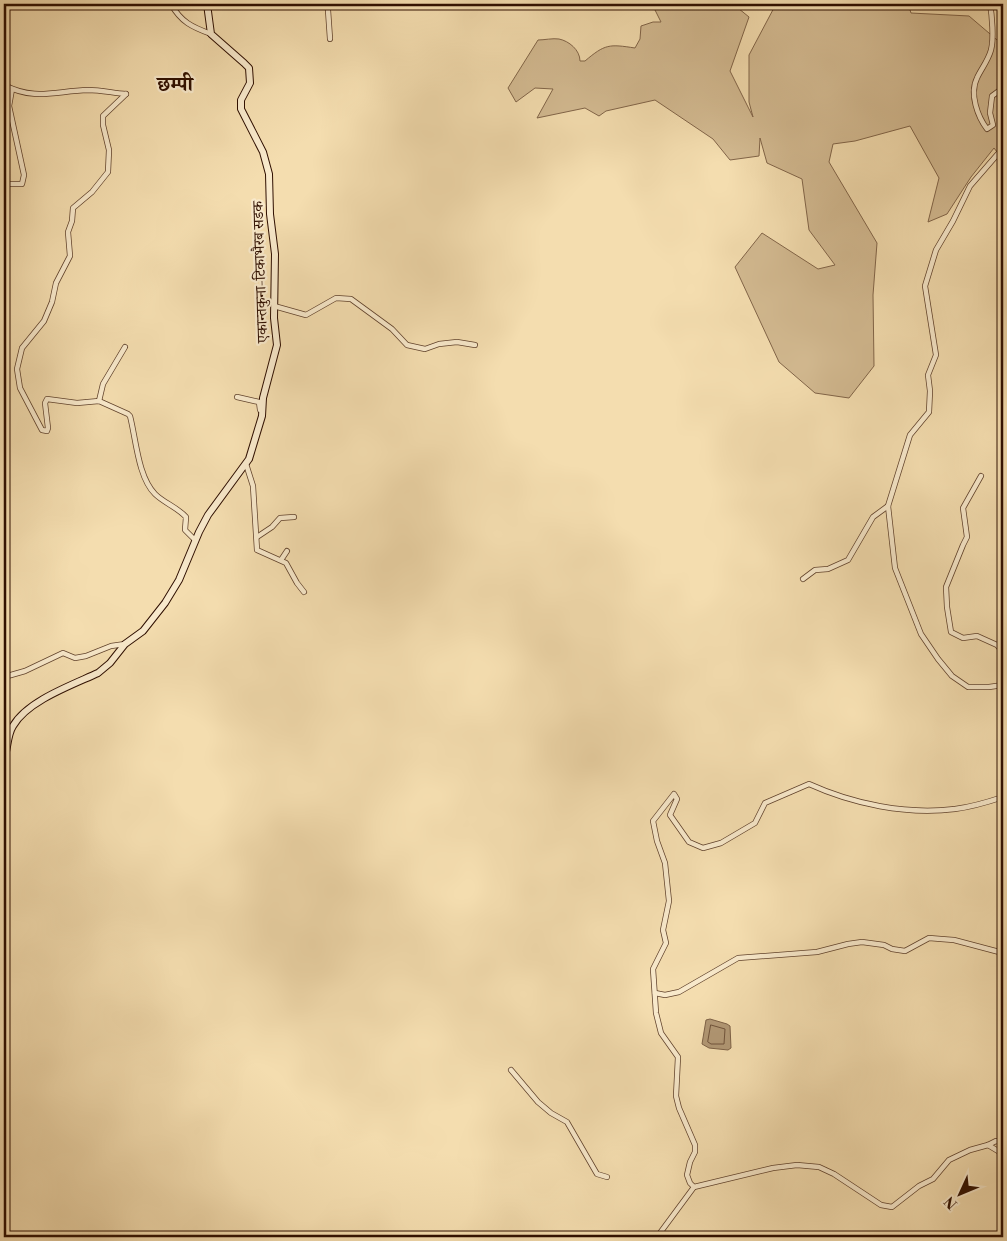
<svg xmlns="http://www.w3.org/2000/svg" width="1007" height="1241" font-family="'Libre Bodoni','Noto Serif Devanagari',serif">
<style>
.green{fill:#d3ba91;stroke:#816448}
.water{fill:#b19774;stroke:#7d6146}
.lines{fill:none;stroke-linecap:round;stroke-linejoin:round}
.shore{stroke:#70533a;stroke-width:1}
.street-casing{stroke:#60422c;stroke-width:6}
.secondary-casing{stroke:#2f0f00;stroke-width:8}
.street{stroke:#f8e9cb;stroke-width:4.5}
.secondary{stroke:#f8e9cb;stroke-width:6}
.labels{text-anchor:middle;stroke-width:4.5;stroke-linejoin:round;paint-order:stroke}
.street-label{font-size:15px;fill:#2f0f00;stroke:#f8e9cb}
.district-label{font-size:20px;font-weight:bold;fill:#2f0f00;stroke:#f8e9cb}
</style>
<rect width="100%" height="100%" fill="#f4ddaf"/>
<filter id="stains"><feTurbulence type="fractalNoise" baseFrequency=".004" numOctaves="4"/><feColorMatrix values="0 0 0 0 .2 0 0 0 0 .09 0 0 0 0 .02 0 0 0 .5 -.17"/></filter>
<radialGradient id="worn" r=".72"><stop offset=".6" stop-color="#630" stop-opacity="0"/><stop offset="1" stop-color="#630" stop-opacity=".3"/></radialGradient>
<path class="green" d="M652,4H733L749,17L730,71L753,117L749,102V55L776,4H908L911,13L969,16L1003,45V160L994,148L971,177L947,214L928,222L939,178L910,126L855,141L833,144L829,162L877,243L873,295L874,366L849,398L815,393L779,362L735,267L762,233L818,269L835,265L809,230L802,179L767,163L760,138L759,156L730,160L713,139L655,100L606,111L599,116L585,108L537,118L553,89L535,88L516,102L508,88L538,40C544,40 553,38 559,39C569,41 580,50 580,61H585C605,44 609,44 635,48L640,39L641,26L653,22H661Z"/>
<path class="water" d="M710,1019L727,1024L730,1026L731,1048L728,1050L709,1048L702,1044L706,1020Z"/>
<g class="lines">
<path class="shore" d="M711,1025L725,1029L724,1044H711L708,1042Z"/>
<defs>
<g id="street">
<path d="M143,4H150"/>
<path d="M171,4C181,22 192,27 211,34"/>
<path d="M326,4L328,10L330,39"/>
<path d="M990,4C992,15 994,39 991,50C988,61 981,69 977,78C969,94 978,117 987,129L993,125L990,113L992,96L1003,88"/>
<path d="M4,85C35,101 55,91 88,90C101,90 113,93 126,94"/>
<path d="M126,94L103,116V125L109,150L108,172L92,192L73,208L72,221L68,232L70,256L56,283L52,302L44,321L22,348L17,369L20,388L42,430L47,431L48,428L45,403L47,399L77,403L99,401L128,414L130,416C136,439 138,477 155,494C164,503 177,507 186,517L185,530L195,540"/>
<path d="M1003,148L970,186L953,221L936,250L925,286L936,355L928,375L930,391L929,412L910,435L888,506L895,568L921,634L938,659L952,676L968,687H989L1003,685"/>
<path d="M4,184H22L24,175L9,106L12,89"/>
<path d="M274,306L306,315L336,298L351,299L392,329L407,345L425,349L439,344L457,342L475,345"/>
<path d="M237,397L259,402L260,410"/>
<path d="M99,401L103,384L125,347"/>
<path d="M246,464L253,486L257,550L286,563L297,583L304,592"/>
<path d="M981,476L963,508L967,537L963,545L946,587L947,607L951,632L963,638L977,636L997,645L1003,652"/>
<path d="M257,537L272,527L280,518L294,517"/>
<path d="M281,560L287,551"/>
<path d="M803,579L815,570L828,569L848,560L873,517L888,506"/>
<path d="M4,677L25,671L63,653L75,658L86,656L111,646L125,644"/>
<path d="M655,993L665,995L679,992L738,958L817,952L848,944L862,942L884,945L892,949L905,951L929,938L941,939L954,940L1003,953"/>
<path d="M511,1070L538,1102L551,1113L567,1122L597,1174L607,1177"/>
<path d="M988,1145L1003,1154"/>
<path d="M694,1187L690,1183L687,1175L690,1162L695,1152V1145L679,1108L676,1096L678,1057L661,1033L656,1013L653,969L666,943L663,930L669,901L665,863L657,841L653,821L674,794L677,799L670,815L689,842L703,848L721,843L755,823L765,803L809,784C853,804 906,815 955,809C971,807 988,802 1003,797"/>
<path d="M657,1237L694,1187L773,1168L797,1165L819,1167L834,1174L881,1205L892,1207L919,1186L933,1179L949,1160L970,1150L988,1145L996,1141L1003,1142"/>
</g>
<path id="secondary" d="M4,759C8,749 7,735 13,726C27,701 72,685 98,673L110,663L125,644L143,631L165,603L179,580L199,532L208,515L249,459L262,416L263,398L277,345L274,318L275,254L270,214L269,174L263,152L241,109V100L250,83L249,68L244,63L211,34L207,4"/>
</defs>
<use href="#street" class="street-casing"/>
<use href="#secondary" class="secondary-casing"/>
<use href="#street" class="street"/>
<use href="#secondary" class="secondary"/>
</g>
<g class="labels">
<g class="street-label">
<text transform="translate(260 272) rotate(-92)" y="5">एकान्तकुना-टिकाभैरब सडक</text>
</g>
<g class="district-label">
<text x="175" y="91">छम्पी</text>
</g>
</g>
<rect width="1007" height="1241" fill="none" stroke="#f4ddaf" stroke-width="20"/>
<rect x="5" y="5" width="997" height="1231" fill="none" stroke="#2f0f00" stroke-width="2.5"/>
<rect x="10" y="10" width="987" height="1221" fill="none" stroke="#2f0f00"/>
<g transform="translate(960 1194) rotate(226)" stroke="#f8e9cb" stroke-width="4" paint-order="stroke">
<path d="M0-4L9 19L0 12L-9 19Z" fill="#2f0f00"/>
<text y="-8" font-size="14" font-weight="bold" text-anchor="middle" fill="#2f0f00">N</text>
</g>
<rect width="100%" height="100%" filter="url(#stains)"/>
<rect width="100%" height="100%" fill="url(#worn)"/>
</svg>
